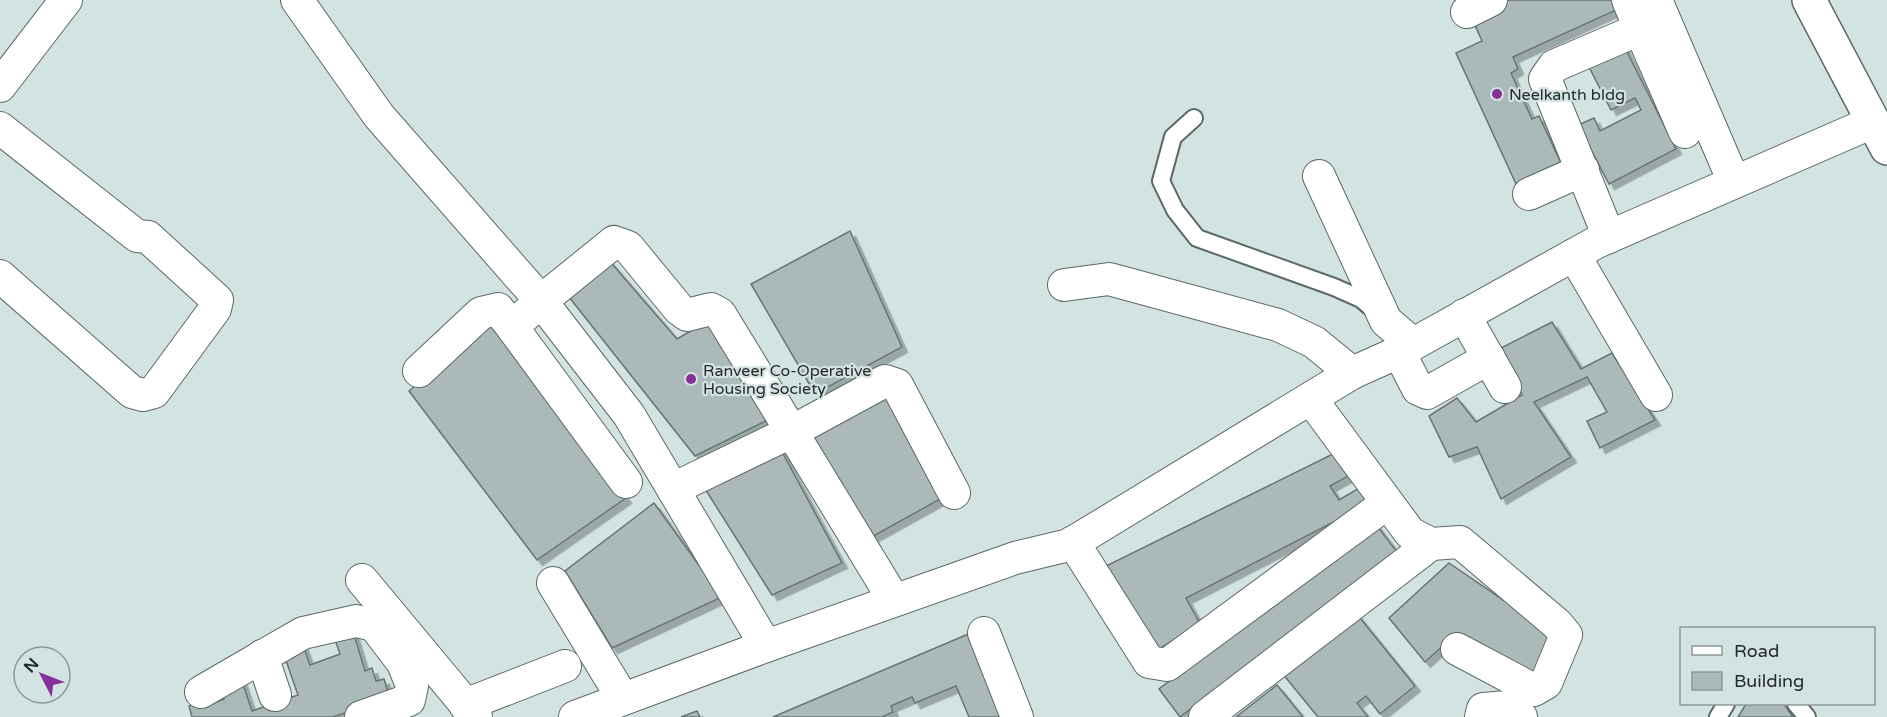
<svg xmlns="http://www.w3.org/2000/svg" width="1887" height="717" font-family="'Varela Round',sans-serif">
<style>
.building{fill:#abbab9;stroke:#667473;stroke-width:1.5;filter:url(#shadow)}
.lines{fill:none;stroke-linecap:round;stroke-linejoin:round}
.service-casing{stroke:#5b6968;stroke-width:20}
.minor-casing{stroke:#5b6968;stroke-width:34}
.tertiary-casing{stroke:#5b6968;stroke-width:36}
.service{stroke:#fff;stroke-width:16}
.minor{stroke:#fff;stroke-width:32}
.tertiary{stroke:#fff;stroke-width:33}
.poi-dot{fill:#87309d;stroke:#d3e3e2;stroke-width:2}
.labels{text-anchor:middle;stroke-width:4.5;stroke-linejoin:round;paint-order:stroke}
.poi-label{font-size:16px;fill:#252b2a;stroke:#d3e3e2;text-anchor:start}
</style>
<defs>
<filter id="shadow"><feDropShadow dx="5.5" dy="5.5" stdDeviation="0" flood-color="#0004"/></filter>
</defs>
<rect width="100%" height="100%" fill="#d3e3e2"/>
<g class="building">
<path d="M1505,0H1622L1625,6L1513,57L1518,69L1511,73L1532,119L1539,116L1561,163L1516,184L1456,53L1482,41L1471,16Z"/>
<path d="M1624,46L1676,149L1609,184L1578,125L1594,118L1600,131L1641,110L1635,98L1611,110L1588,65Z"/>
<path d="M850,231L902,347L815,394L751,284Z"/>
<path d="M607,258L677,339L713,318L770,419L695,456L565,292Z"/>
<path d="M494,316L626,498L537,560L409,391Z"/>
<path d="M1552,322L1581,369L1612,353L1655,420L1600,448L1587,421L1607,412L1587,377L1534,402L1571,457L1501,499L1477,447L1449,457L1429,416L1457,398L1476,422L1522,395L1499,349Z"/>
<path d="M893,388L942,498L870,538L810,433Z"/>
<path d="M780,448L842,563L772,595L702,484Z"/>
<path d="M1337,452L1352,474L1330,486L1339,500L1359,488L1367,505L1186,598L1200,624L1151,654L1100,569Z"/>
<path d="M654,503L722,597L612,648L565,571Z"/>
<path d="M1375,523L1397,552L1180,717L1159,689Z"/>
<path d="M1449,563L1559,638L1533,681L1457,633L1425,662L1389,618Z"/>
<path d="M1356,613L1415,686L1380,714L1366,696L1357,703L1368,717H1318L1282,673Z"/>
<path d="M352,628L365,671L372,668L376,681L384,679L390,698L333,717H192L189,706L209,699L211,704L224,699L219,686L241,678L252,711L298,695L283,652L303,645L310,665L340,654L333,634Z"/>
<path d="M973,632L1008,717H969L956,686L915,703L912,697L891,706L893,712L882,717H773Z"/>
<path d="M1277,685L1303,717H1236Z"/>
<path d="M1746,704H1784L1793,717H1738Z"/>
<path d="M697,711L700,717H681Z"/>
</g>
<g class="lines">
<defs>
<g id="service">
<path d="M1194,118L1173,137L1161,181L1175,210L1197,238L1334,287L1361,299L1374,310"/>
<path d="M1796,704L1807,717"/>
<path d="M1718,717L1726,704"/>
</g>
<g id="minor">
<path d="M297,0L379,116L541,301L629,415L766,646"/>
<path d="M1656,0L1734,182"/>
<path d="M1467,12L1491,0"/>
<path d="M1640,29L1685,132"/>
<path d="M0,86L66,0"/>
<path d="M0,128L137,236L148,237L217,300L215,309L154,392L143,395L132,392L0,276"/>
<path d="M1319,176L1386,321L1413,344"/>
<path d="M1529,194L1583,170"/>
<path d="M1609,237L1545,79L1554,66L1640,29L1628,0"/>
<path d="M1574,255L1656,395"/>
<path d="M1064,285L1109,279L1278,325L1314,342L1352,373"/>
<path d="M1464,315L1505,387"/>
<path d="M512,327L626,482"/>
<path d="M1399,352L1418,389L1427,393L1489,358"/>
<path d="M419,371L481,313L498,309L512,327L541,301L614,242L628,247L679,309L687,315L711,309L720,314L894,600"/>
<path d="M1311,399L1410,533L1431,544L1460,542L1557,624L1566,635L1546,683L1534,690L1457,649"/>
<path d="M673,489L791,432L885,381L897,385L954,493"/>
<path d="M1073,542L1149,662L1167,665L1387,503"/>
<path d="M362,580L476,717"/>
<path d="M553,583L623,699"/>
<path d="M984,633L1017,717"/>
<path d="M262,656L275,695"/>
<path d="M201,692L303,633L356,621L374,625L403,663L412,686L409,700L361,717"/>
<path d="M465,705L565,666"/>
<path d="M575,717L766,646L1015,558L1069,545L1352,373L1399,352L1597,242L1873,122"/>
<path d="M1205,717L1431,544"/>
<path d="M1481,717L1483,709L1508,707L1521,717"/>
</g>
<path id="tertiary" d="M1809,0L1887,148"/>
</defs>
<use href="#service" class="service-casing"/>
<use href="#minor" class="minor-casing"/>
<use href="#tertiary" class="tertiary-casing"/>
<use href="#service" class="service"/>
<use href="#minor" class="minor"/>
<use href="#tertiary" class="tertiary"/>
</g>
<g class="poi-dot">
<circle cx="1497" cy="94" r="6"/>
<circle cx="691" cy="379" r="6"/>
</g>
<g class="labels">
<g class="poi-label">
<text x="1509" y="100">Neelkanth bldg</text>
<text x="703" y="376">Ranveer Co-Operative<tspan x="703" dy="18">Housing Society</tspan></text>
</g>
</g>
<rect x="1680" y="627" width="195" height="78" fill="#d3e3e2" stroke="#8d9998" stroke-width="1.5"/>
<rect x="1692" y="646" width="30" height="9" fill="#ffffff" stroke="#8d9998" stroke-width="1.5"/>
<text x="1734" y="657" font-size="18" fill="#252b2a">Road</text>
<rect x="1692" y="672" width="30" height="18" fill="#abbab9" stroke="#8d9998" stroke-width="1.5"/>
<text x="1734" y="687" font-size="18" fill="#252b2a">Building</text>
<g transform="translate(42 675) rotate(312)"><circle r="28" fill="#d3e3e2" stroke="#8d9998" stroke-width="1.5"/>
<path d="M0-4.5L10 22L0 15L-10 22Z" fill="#87309d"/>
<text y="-9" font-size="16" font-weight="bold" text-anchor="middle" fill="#252b2a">N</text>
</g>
</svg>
